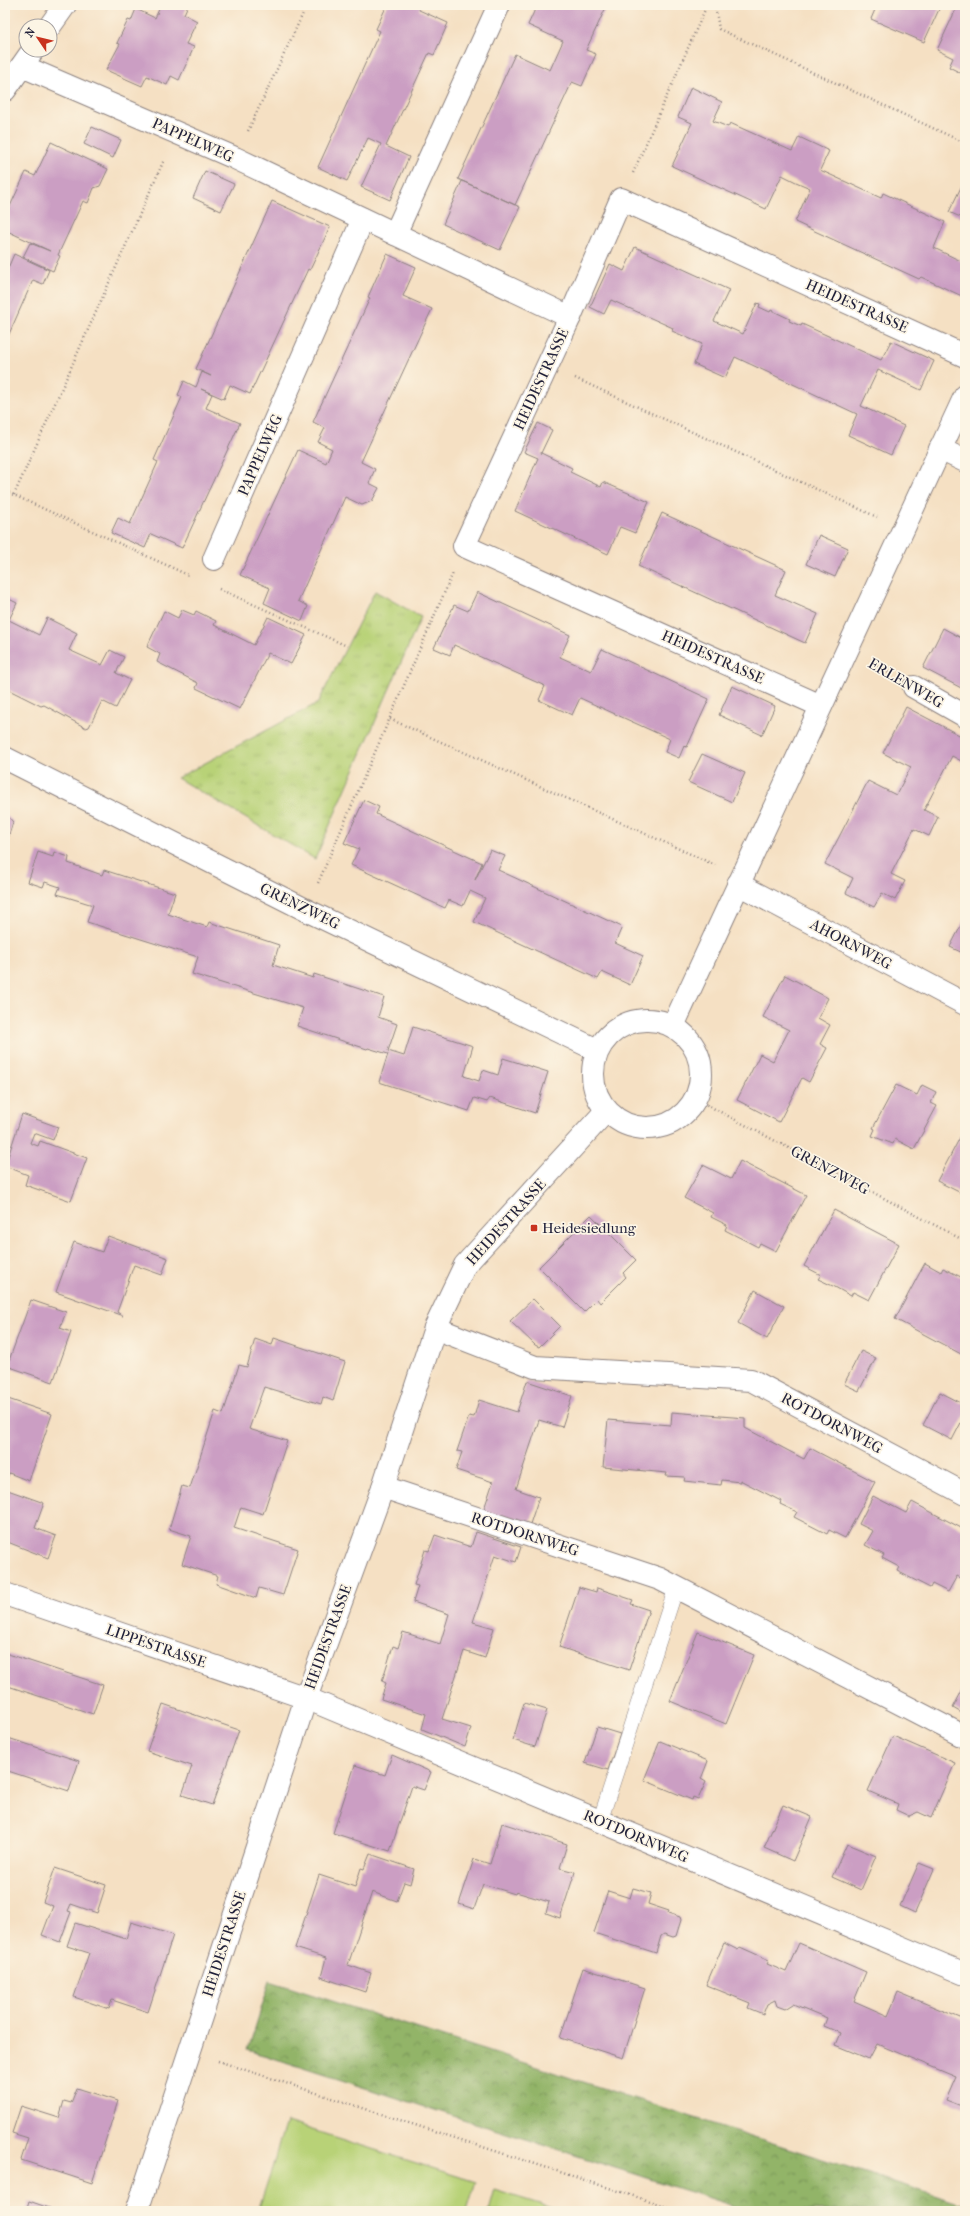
<svg xmlns="http://www.w3.org/2000/svg" width="970" height="2216" font-family="'IM FELL French Canon',serif">
<style>
.grass{fill:url(#grass-tufts);stroke:#6d7a59}
.forest{fill:url(#forest-crowns);stroke:#5a6b52}
.pitch{fill:#b8d277;stroke:#6d7a59}
.building{fill:#cb9ec3}
.lines{fill:none;stroke-linecap:round;stroke-linejoin:round}
.service-casing{stroke:#8c817f;stroke-width:16}
.minor-casing{stroke:#8c817f;stroke-width:24}
.path{stroke:#8c817f;stroke-width:2.5;stroke-dasharray:1 3;stroke-linecap:butt}
.service{stroke:#fff;stroke-width:15}
.minor{stroke:#fff;stroke-width:22}
.poi-dot{fill:#c8321e;stroke:#fcf5e5;stroke-width:1.5}
.labels{text-anchor:middle;stroke-width:3.5;stroke-linejoin:round;paint-order:stroke}
.street-label{font-size:15px;fill:#22223b;stroke:#fcf5e5}
.poi-label{font-size:15px;fill:#22223b;stroke:#fcf5e5;text-anchor:start}
</style>
<defs>
<pattern id="grass-tufts" width="24" height="20" patternUnits="userSpaceOnUse"><rect width="24" height="20" fill="#b8d277"/><path d="M3 7l-1-3M5 7V3M7 7l1-3M15 17l-1-3M17 17v-4M19 17l1-3" fill="none" stroke="#9eb468"/></pattern>
<pattern id="forest-crowns" width="20" height="18" patternUnits="userSpaceOnUse"><rect width="20" height="18" fill="#92b468"/><path d="M2 6a3 3 0 1 1 6 0M12 15a3 3 0 1 1 6 0" fill="none" stroke="#779257"/></pattern>
</defs>
<rect width="100%" height="100%" fill="#fcf5e5"/>
<filter id="ink" filterUnits="userSpaceOnUse"><feTurbulence type="fractalNoise" baseFrequency=".025" numOctaves="2"/><feDisplacementMap in="SourceGraphic" scale="8" xChannelSelector="R" yChannelSelector="G"/><feConvolveMatrix kernelMatrix="1 2 1 2 8 2 1 2 1" color-interpolation-filters="sRGB"/></filter>
<filter id="wash" filterUnits="userSpaceOnUse"><feTurbulence type="fractalNoise" baseFrequency=".012" numOctaves="4" result="noise"/><feDisplacementMap in="SourceGraphic" scale="16" xChannelSelector="R" yChannelSelector="G"/><feGaussianBlur stdDeviation="0.9" result="paint"/><feColorMatrix in="noise" values="0 0 0 0 0 0 0 0 0 0 0 0 0 0 0 0 0 1.4 0 .05"/><feComposite in="paint" operator="in"/></filter>
<g filter="url(#wash)">
<rect width="100%" height="100%" fill="#f5e0c3"/>
<path class="grass" d="M375,591L421,617L315,859L177,778L318,703Z"/>
<path class="forest" d="M270,1981L965,2205V2211H749L248,2050Z"/>
<g class="pitch">
<path d="M287,2122L476,2182L467,2211H258Z"/>
<path d="M494,2190L562,2211H488Z"/>
</g>
<g id="blocks">
<g class="building">
<path d="M161,5H188L184,14L197,21L186,44L194,47L179,80L171,76L167,85L147,76L142,86L106,70L120,44L117,43L128,20L131,21L136,9L155,18Z"/>
<path d="M387,5H421L419,10L448,23L434,55L429,53L386,146L409,157L390,200L361,187L381,144L368,138L347,181L318,167L380,31L376,29Z"/>
<path d="M537,5H607L586,50L596,54L582,86L572,82L515,205L458,179L515,54L550,70L563,41L528,25Z"/>
<path d="M877,5H941L924,42L871,19Z"/>
<path d="M957,7L965,10V75L949,67L953,58L937,50Z"/>
<path d="M691,87L722,102L713,121L728,127L730,123L792,151L799,137L829,151L820,170L881,198L883,193L945,222L934,248L965,263L964,297L921,277L919,279L795,222L810,188L796,182L782,175L766,209L672,166L692,123L678,117Z"/>
<path d="M92,127L121,140L113,158L84,144Z"/>
<path d="M51,142L108,169L100,186L94,188L88,203L83,201L58,255L60,256L53,271L23,257L30,243L50,251L5,230V217L26,172L35,176Z"/>
<path d="M205,171L234,184L221,211L193,198Z"/>
<path d="M965,179V219L949,212Z"/>
<path d="M462,181L520,207L500,250L443,224Z"/>
<path d="M272,201L330,227L310,270L308,269L250,394L230,385L224,399L201,389L212,394L206,408L240,423L182,548L151,534L145,548L111,533L118,518L130,524L158,462L154,460L182,397L178,395L184,381L196,387L202,372L211,376L196,369Z"/>
<path d="M635,247L729,290L714,321L743,334L757,303L760,304L759,307L770,312L771,310L790,319L789,321L801,326L802,324L881,360L891,341L934,361L921,390L878,370L861,406L904,426L891,455L848,435L857,414L735,357L725,378L694,364L702,344L672,331L673,328L611,300L604,314L590,307L610,264L624,271Z"/>
<path d="M14,254L49,270L43,284L33,280L5,343V267L8,268Z"/>
<path d="M387,254L416,267L403,296L432,309L361,462L375,469L369,483L379,488L372,501L362,505L345,497L298,601L308,606L302,621L264,603L270,588L240,575L298,450L326,463L332,449L318,442L325,428L313,422L370,298L368,297Z"/>
<path d="M538,423L552,430L541,453L572,468L570,472L601,487L603,482L649,502L635,533L620,527L608,554L515,511L538,458L524,452Z"/>
<path d="M662,513L786,570L775,595L818,614L805,643L638,566Z"/>
<path d="M819,535L848,548L835,577L806,564Z"/>
<path d="M477,592L570,635L560,657L591,671L602,649L709,699L687,747L684,746L679,758L665,752L670,739L580,698L572,715L539,700L545,686L454,645L450,655L434,648L454,605L468,611Z"/>
<path d="M5,597L17,603L9,620L39,635L47,618L77,633L69,650L102,665L110,650L124,657L116,673L130,680L116,708L102,701L89,727L86,728L44,705L41,706L5,688Z"/>
<path d="M182,610L194,615L196,611L216,621L214,625L254,645L268,617L306,635L291,664L268,653L240,709L196,688L198,683L157,662L160,654L147,647L164,611L178,618Z"/>
<path d="M943,628L965,640V690L923,668Z"/>
<path d="M732,686L775,706L762,735L719,715Z"/>
<path d="M906,707L965,738V763L952,756L924,810L938,817L929,836L914,829L891,874L905,881L895,900L882,893L874,907L846,893L853,878L825,864L868,781L896,795L911,767L883,753Z"/>
<path d="M702,754L745,773L732,802L688,782Z"/>
<path d="M364,800L379,807L376,814L482,863L475,880L490,850L505,856L498,870L622,927L615,943L643,956L630,985L602,972L598,979L474,922L485,898L470,891L463,906L449,900L445,908L351,865L359,849L344,843Z"/>
<path d="M5,813L13,822L8,838L5,839Z"/>
<path d="M38,852L53,857L54,852L69,857L68,863L102,875L104,870L175,893L168,914L207,927L209,922L279,945L273,965L313,978L314,974L384,997L378,1017L397,1024L388,1051L404,1056L413,1027L473,1046L464,1076L479,1081L483,1070L498,1075L503,1058L548,1072L535,1113L490,1098L487,1102L474,1098L469,1111L379,1082L388,1054L368,1048L367,1049L297,1026L303,1008L192,974L198,957L87,922L93,905L57,894L60,887L45,882L43,887L28,882Z"/>
<path d="M965,918V954L950,947Z"/>
<path d="M785,975L828,998L818,1018L830,1025L820,1044L827,1048L809,1082L802,1078L779,1122L737,1100L760,1054L773,1061L789,1030L763,1017Z"/>
<path d="M896,1085L917,1095L922,1085L936,1092L931,1103L937,1106L914,1149L895,1139L893,1144L872,1136L875,1129L873,1128Z"/>
<path d="M22,1114L58,1127L53,1140L34,1133L30,1143L38,1146L40,1141L87,1158L71,1201L25,1185L28,1175L5,1166Z"/>
<path d="M965,1128V1195L937,1181Z"/>
<path d="M740,1161L806,1195L776,1251L760,1243L758,1247L725,1230L727,1225L711,1217L713,1213L684,1198L703,1165L731,1179Z"/>
<path d="M834,1210L899,1244L869,1300L853,1292L851,1296L835,1287L818,1279L821,1275L804,1266Z"/>
<path d="M591,1215L636,1260L623,1273L626,1277L600,1303L597,1299L584,1312L539,1267Z"/>
<path d="M108,1236L168,1258L162,1275L134,1265L117,1312L123,1316L56,1292L74,1242L102,1252Z"/>
<path d="M925,1263L941,1272L943,1268L965,1279V1346L961,1354L895,1319Z"/>
<path d="M755,1290L784,1306L767,1339L738,1323Z"/>
<path d="M533,1299L560,1326L539,1347L535,1345L510,1321Z"/>
<path d="M31,1300L66,1312L60,1328L71,1332L53,1382L7,1366Z"/>
<path d="M274,1338L345,1362L333,1401L323,1397L321,1404L264,1387L249,1429L287,1441L263,1514L241,1507L234,1528L298,1549L283,1595L259,1588L256,1598L216,1584L218,1576L182,1564L191,1536L169,1529L182,1486L190,1488L215,1411L223,1414L239,1365L247,1367L255,1339L272,1345Z"/>
<path d="M861,1351L876,1358L859,1391L844,1384Z"/>
<path d="M527,1381L572,1396L562,1427L539,1420L516,1489L539,1497L529,1527L483,1512L493,1482L456,1470L462,1452L457,1451L469,1416L474,1417L479,1400L517,1412Z"/>
<path d="M940,1392L965,1405V1415L952,1440L923,1425Z"/>
<path d="M5,1398L52,1414L29,1481L9,1473L5,1483Z"/>
<path d="M672,1412L745,1418V1428L804,1459L810,1448L875,1482L845,1538L829,1530L827,1534L794,1517L797,1512L780,1504L781,1501L740,1480V1482L722,1480L721,1485L703,1483L684,1481L685,1477L666,1476L667,1473L603,1467L608,1420L671,1425Z"/>
<path d="M5,1489L44,1503L35,1528L56,1536L48,1558L5,1541Z"/>
<path d="M873,1496L906,1513L912,1502L965,1530V1580L957,1576L948,1592L932,1584L930,1588L897,1571L899,1567L882,1558L884,1555L865,1545L873,1531L859,1524Z"/>
<path d="M476,1532L521,1547L516,1562L495,1555L473,1622L494,1628L485,1658L464,1651L442,1719L471,1728L465,1747L422,1729L426,1714L381,1699L386,1683L382,1681L393,1646L398,1648L403,1632L440,1644L449,1614L413,1602L418,1586L414,1585L425,1550L429,1551L435,1535L471,1547Z"/>
<path d="M579,1587L596,1592L597,1588L633,1600L631,1604L649,1610L629,1670L559,1647Z"/>
<path d="M698,1632L754,1655L726,1724L670,1701Z"/>
<path d="M5,1653L103,1685L93,1714L5,1685Z"/>
<path d="M965,1685V1715L953,1708Z"/>
<path d="M524,1703L547,1710L535,1747L513,1740Z"/>
<path d="M163,1704L239,1730L212,1805L182,1795L192,1766L147,1751Z"/>
<path d="M597,1727L620,1734L608,1770L585,1763Z"/>
<path d="M893,1736L955,1763L931,1818L918,1812L909,1816L896,1810L898,1804L868,1791Z"/>
<path d="M5,1737L79,1761L69,1791L5,1770Z"/>
<path d="M660,1741L708,1761L701,1779L706,1782L698,1799L693,1797L692,1800L644,1780Z"/>
<path d="M392,1755L431,1772L424,1790L412,1786L390,1851L333,1833L355,1765L385,1775Z"/>
<path d="M783,1805L812,1817L793,1861L764,1848Z"/>
<path d="M502,1823L567,1844L560,1868L575,1872L560,1918L546,1913L549,1902L516,1892L515,1894L483,1884L474,1909L459,1904L474,1859L490,1864Z"/>
<path d="M847,1844L876,1856L861,1890L832,1877Z"/>
<path d="M370,1854L414,1869L410,1884L404,1882L397,1901L372,1892L348,1965L371,1973L365,1992L321,1977L326,1958L295,1948L319,1875L355,1887L361,1868L364,1869Z"/>
<path d="M919,1863L934,1869L915,1913L900,1906Z"/>
<path d="M55,1868L106,1885L97,1913L71,1904L68,1911L71,1912L60,1942L42,1935L53,1906L43,1902Z"/>
<path d="M633,1888L651,1893L648,1904L669,1911L668,1913L680,1917L681,1920L676,1936L673,1937L664,1934L661,1936L656,1953L594,1933L608,1891L630,1898Z"/>
<path d="M131,1922L173,1935L148,2012L112,2000L109,2009L74,1997L89,1953L67,1946L75,1923L126,1939Z"/>
<path d="M724,1943L738,1950L740,1947L769,1960L767,1964L786,1972L799,1943L866,1972L854,2001L888,2016L898,1992L965,2020L964,2107L946,2100L956,2077L877,2044L869,2059L835,2045L840,2033L824,2026L827,2018L793,2004L785,2009L777,2006L775,2000L767,2004L763,2014L748,2008L750,2003L706,1985Z"/>
<path d="M583,1968L645,1988L623,2058L560,2038Z"/>
<path d="M77,2088L118,2101L92,2183L21,2160L28,2138L12,2133L21,2106L59,2118L64,2101L71,2103Z"/>
<path d="M29,2201L58,2211H26Z"/>
</g>
</g>
</g>
<g filter="url(#ink)">
<use href="#blocks" fill-opacity="0" stroke="#8c817f" stroke-width="1"/>
<g class="lines">
<defs>
<path id="service" d="M600,1821L676,1588"/>
<g id="minor">
<path d="M50,26L65,5"/>
<path d="M22,66L235,158L570,317"/>
<path d="M5,90L33,50"/>
<path d="M395,234L499,5"/>
<path d="M940,449L965,461"/>
<path d="M214,559L363,219"/>
<path d="M914,687L965,716"/>
<path d="M821,706L464,546L570,317L621,199L965,356"/>
<path d="M5,758L306,910L597,1050"/>
<path d="M738,884L965,1004"/>
<circle cx="647" cy="1074" r="54"/>
<path d="M673,1026L965,396"/>
<path d="M435,1328L535,1367L751,1380L965,1494"/>
<path d="M383,1487L660,1579L965,1737"/>
<path d="M5,1594L306,1698L965,1974"/>
<path d="M137,2211L306,1698L383,1487L435,1328L465,1265L606,1111"/>
</g>
</defs>
<use href="#service" class="service-casing"/>
<use href="#minor" class="minor-casing"/>
<g class="path">
<path d="M715,5L719,29L965,143"/>
<path d="M248,131L307,5"/>
<path d="M633,173L707,5"/>
<path d="M575,378L877,517"/>
<path d="M5,491L188,575"/>
<path d="M14,495L164,160"/>
<path d="M219,589L347,646"/>
<path d="M874,664L889,673"/>
<path d="M390,719L715,865"/>
<path d="M318,883L453,573"/>
<path d="M696,1099L965,1241"/>
<path d="M218,2061L680,2211"/>
</g>
<use href="#service" class="service"/>
<use href="#minor" class="minor"/>
</g>
</g>
<rect class="poi-dot" x="530" y="1224" width="8" height="8" rx="2"/>
<g class="labels">
<g class="street-label">
<text transform="translate(193 140) rotate(24)" y="5">PAPPELWEG</text>
<text transform="translate(857 306) rotate(24)" y="5">HEIDESTRASSE</text>
<text transform="translate(541 379) rotate(-65)" y="5">HEIDESTRASSE</text>
<text transform="translate(260 455) rotate(-66)" y="5">PAPPELWEG</text>
<text transform="translate(713 657) rotate(24)" y="5">HEIDESTRASSE</text>
<text transform="translate(906 683) rotate(30)" y="5">ERLENWEG</text>
<text transform="translate(300 906) rotate(26)" y="5">GRENZWEG</text>
<text transform="translate(851 944) rotate(28)" y="5">AHORNWEG</text>
<text transform="translate(830 1170) rotate(28)" y="5">GRENZWEG</text>
<text transform="translate(506 1222) rotate(-48)" y="5">HEIDESTRASSE</text>
<text transform="translate(832 1423) rotate(28)" y="5">ROTDORNWEG</text>
<text transform="translate(525 1534) rotate(18)" y="5">ROTDORNWEG</text>
<text transform="translate(328 1637) rotate(-70)" y="5">HEIDESTRASSE</text>
<text transform="translate(156 1646) rotate(19)" y="5">LIPPESTRASSE</text>
<text transform="translate(636 1836) rotate(23)" y="5">ROTDORNWEG</text>
<text transform="translate(224 1944) rotate(-72)" y="5">HEIDESTRASSE</text>
</g>
<g class="poi-label">
<text x="542" y="1233">Heidesiedlung</text>
</g>
</g>
<rect width="970" height="2216" fill="none" stroke="#fcf5e5" stroke-width="20"/>
<g transform="translate(38 38) rotate(305)"><circle r="19" fill="#fcf5e5" stroke="#a5a1a1"/>
<path d="M0-3L7 15L0 10L-7 15Z" fill="#c8321e"/>
<text y="-6" font-size="11" font-weight="bold" text-anchor="middle" fill="#22223b">N</text>
</g>
</svg>
